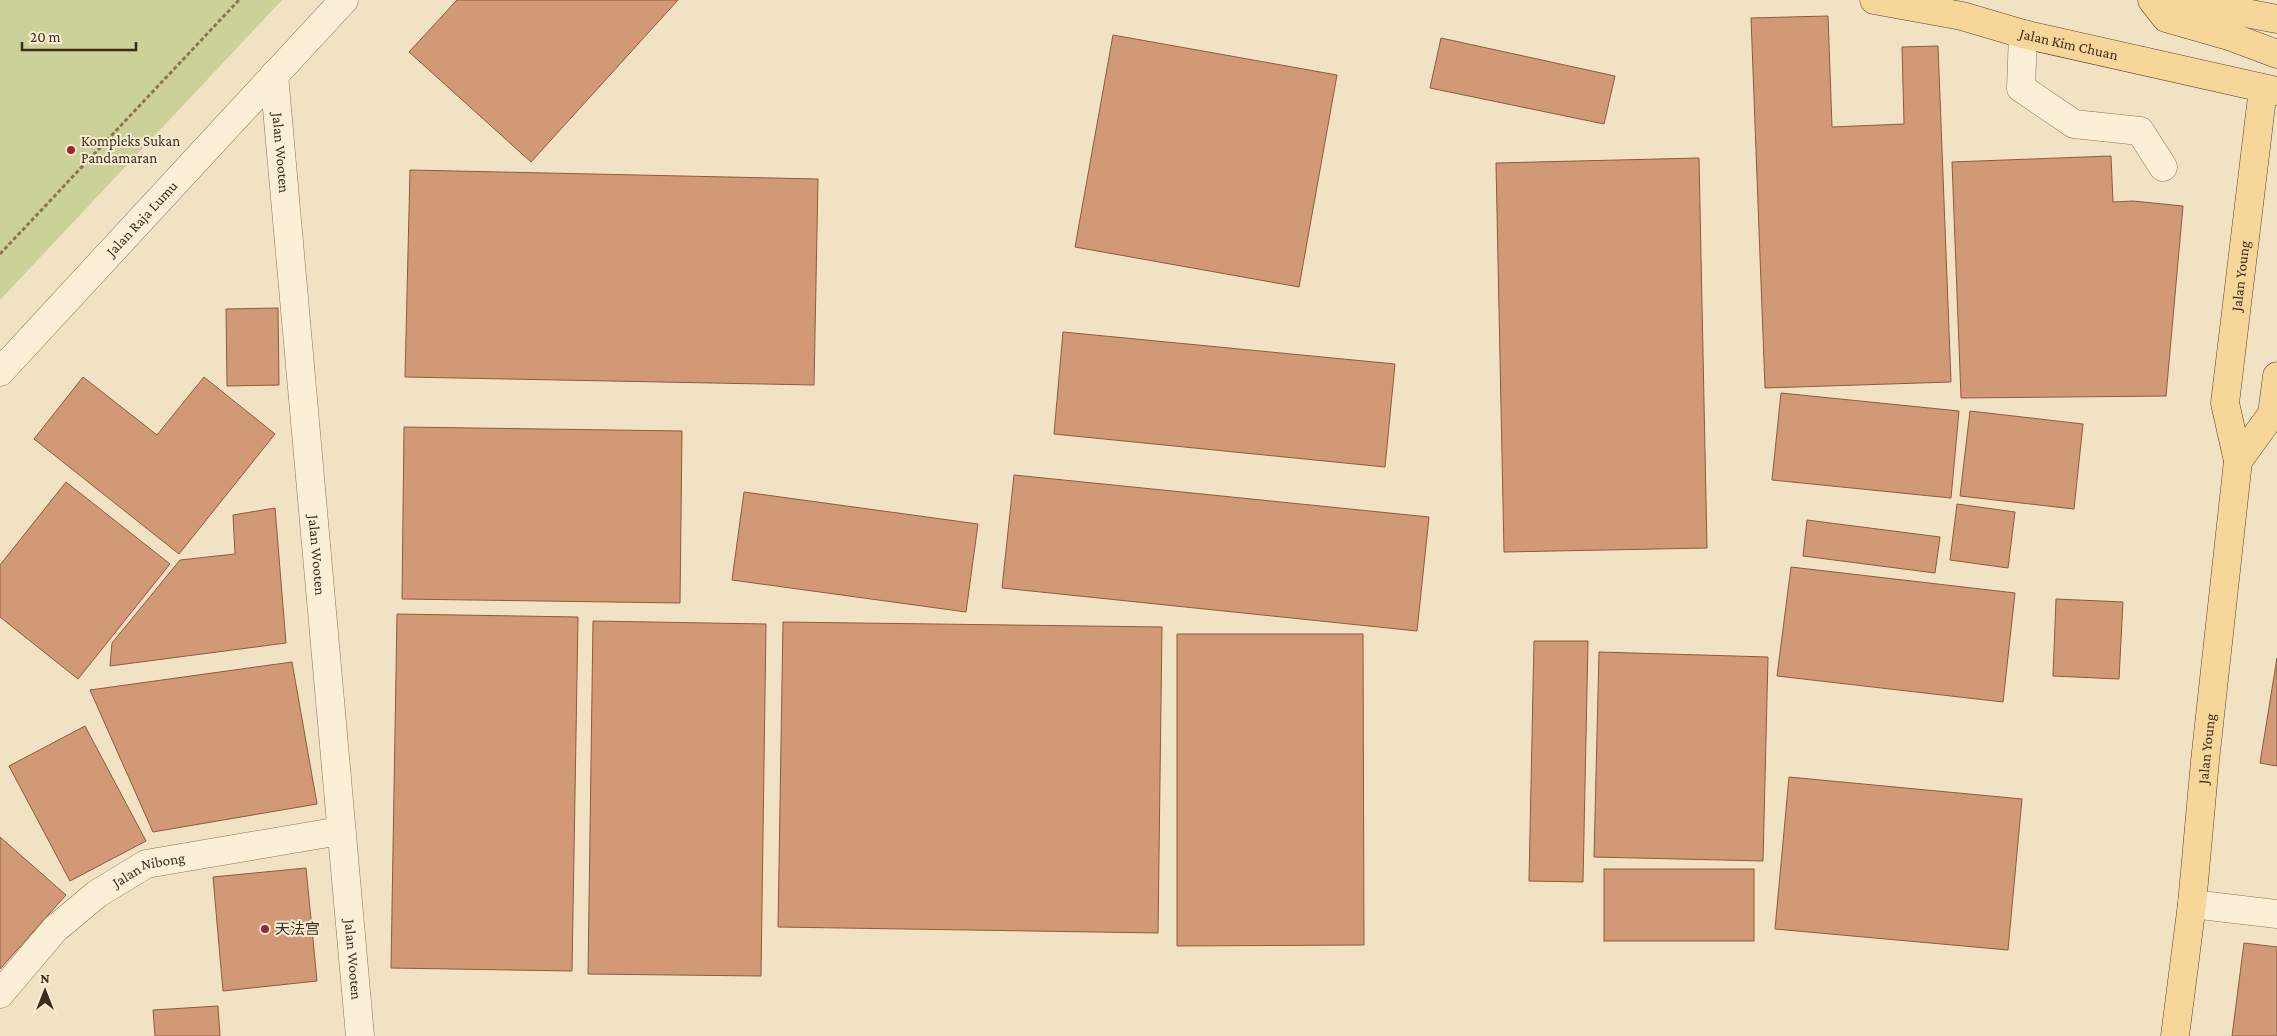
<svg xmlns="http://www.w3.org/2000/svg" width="2277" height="1036" font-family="'Crimson Pro','Noto Sans SC',serif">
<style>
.green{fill:#ccd197}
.building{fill:#d29977;stroke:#8f5a3d}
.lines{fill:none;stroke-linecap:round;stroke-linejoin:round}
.minor-casing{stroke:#8e7359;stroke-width:29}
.major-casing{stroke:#5b412d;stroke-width:29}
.path{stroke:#8e7359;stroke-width:3;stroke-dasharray:4 2.5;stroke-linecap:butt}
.minor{stroke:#fbefd8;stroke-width:28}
.major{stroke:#f7d69a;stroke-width:28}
.poi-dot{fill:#a1242a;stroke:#f8ecd4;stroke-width:2}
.labels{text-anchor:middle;stroke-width:4;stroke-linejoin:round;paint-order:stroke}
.street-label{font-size:15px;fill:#3d2c1e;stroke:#f8ecd4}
.poi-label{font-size:15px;fill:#3d2c1e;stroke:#f8ecd4;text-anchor:start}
</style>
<rect width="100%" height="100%" fill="#f1e2c4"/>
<path class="green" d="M0,0H282L0,300Z"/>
<g class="building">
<path d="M457,0H678L531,162L409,52Z"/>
<path d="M1828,16L1832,127L1904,124L1902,47L1938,46L1951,382L1765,388L1751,18Z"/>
<path d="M1113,35L1337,75L1299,287L1075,247Z"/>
<path d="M1441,38L1615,76L1604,124L1430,88Z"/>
<path d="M2111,156L2113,202L2133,201L2183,206L2166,396L1961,398L1952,162Z"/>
<path d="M1699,158L1707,548L1504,552L1496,163Z"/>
<path d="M410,170L818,179L814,385L405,377Z"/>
<path d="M278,308L279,385L227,386L226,309Z"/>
<path d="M1063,332L1395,364L1385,467L1054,434Z"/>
<path d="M83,377L157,435L204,377L275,434L179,554L34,439Z"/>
<path d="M1781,393L1959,411L1951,498L1772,480Z"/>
<path d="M1970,411L2083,424L2074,509L1960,496Z"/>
<path d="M404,427L682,431L680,603L402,599Z"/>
<path d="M1014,475L1429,517L1417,631L1002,588Z"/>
<path d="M66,482L170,564L78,679L0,617V565Z"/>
<path d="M744,492L978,524L966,612L732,580Z"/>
<path d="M1957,504L2015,512L2008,568L1950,560Z"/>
<path d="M275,508L286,643L110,666L112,643L180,560L235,554L233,515Z"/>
<path d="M1807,520L1940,537L1935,573L1803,556Z"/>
<path d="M1791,567L2015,593L2003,702L1777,676Z"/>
<path d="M2056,599L2123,602L2119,679L2053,676Z"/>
<path d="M397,614L578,617L572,971L391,968Z"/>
<path d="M593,621L766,624L761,976L588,974Z"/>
<path d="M783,622L1162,627L1158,933L778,927Z"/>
<path d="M1177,634H1363L1364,945L1177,946Z"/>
<path d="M1534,641H1588L1583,882L1529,881Z"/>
<path d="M1599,652L1768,657L1763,861L1594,857Z"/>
<path d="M2277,658V766L2260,763Z"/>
<path d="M292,662L317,804L153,832L90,690Z"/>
<path d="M85,726L146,841L70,881L9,766Z"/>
<path d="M1789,777L2022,799L2008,950L1775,929Z"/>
<path d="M0,837L66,895L0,969Z"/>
<path d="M306,868L317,981L223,991L213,877Z"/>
<rect x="1604" y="869" width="150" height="72"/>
<path d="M2244,943L2277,947V1036H2232Z"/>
<path d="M218,1006L220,1036H155L153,1010Z"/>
</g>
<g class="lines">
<defs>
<g id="minor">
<path d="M2023,34L2021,88L2074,124L2140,131L2163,167"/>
<path id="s1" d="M274,75L360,1036"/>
<path id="s2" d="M0,372L344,0"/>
<path d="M2192,904L2277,914"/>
<path id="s3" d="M0,994L55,929L97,894L146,864L340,831"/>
</g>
<g id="major">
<path id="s4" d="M1874,0L1962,16L2023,34L2277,91"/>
<path d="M2152,0L2166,18L2229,36L2277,54"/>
<path d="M2178,0L2277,19"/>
<path d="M2238,461L2272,414L2277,376"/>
<path id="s5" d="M2175,1036L2192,904L2205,761L2238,461L2225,403L2263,89"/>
</g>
</defs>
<use href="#minor" class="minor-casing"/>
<use href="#major" class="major-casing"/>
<path class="path" d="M0,254L239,0"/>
<use href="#minor" class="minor"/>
<use href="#major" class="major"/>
</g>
<g class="poi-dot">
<circle cx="71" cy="150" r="5"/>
<circle cx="265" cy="929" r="5"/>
</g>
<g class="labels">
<g class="street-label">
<text dy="5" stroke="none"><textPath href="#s4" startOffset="200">Jalan Kim Chuan</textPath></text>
<text dy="5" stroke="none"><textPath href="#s1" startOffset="78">Jalan Wooten</textPath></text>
<text dy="5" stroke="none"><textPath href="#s2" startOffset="209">Jalan Raja Lumu</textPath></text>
<text dy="5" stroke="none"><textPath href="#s5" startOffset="766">Jalan Young</textPath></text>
<text dy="5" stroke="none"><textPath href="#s1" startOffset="482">Jalan Wooten</textPath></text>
<text dy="5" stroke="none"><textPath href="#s5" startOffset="289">Jalan Young</textPath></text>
<text dy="5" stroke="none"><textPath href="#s3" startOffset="198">Jalan Nibong</textPath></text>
<text dy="5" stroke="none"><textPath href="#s1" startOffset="888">Jalan Wooten</textPath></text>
</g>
<g class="poi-label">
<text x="81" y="146">Kompleks Sukan<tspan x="81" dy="17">Pandamaran</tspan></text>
<text x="275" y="934">天法宫</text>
</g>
</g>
<g transform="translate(45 991)" stroke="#f8ecd4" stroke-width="4" paint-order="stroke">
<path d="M0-4L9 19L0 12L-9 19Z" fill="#3d2c1e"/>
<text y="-8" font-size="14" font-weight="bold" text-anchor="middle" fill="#3d2c1e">N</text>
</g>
<path d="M22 42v8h114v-8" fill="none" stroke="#3d2c1e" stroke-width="2.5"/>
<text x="30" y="42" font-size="15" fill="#3d2c1e" stroke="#f8ecd4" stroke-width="4" paint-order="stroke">20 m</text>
</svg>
